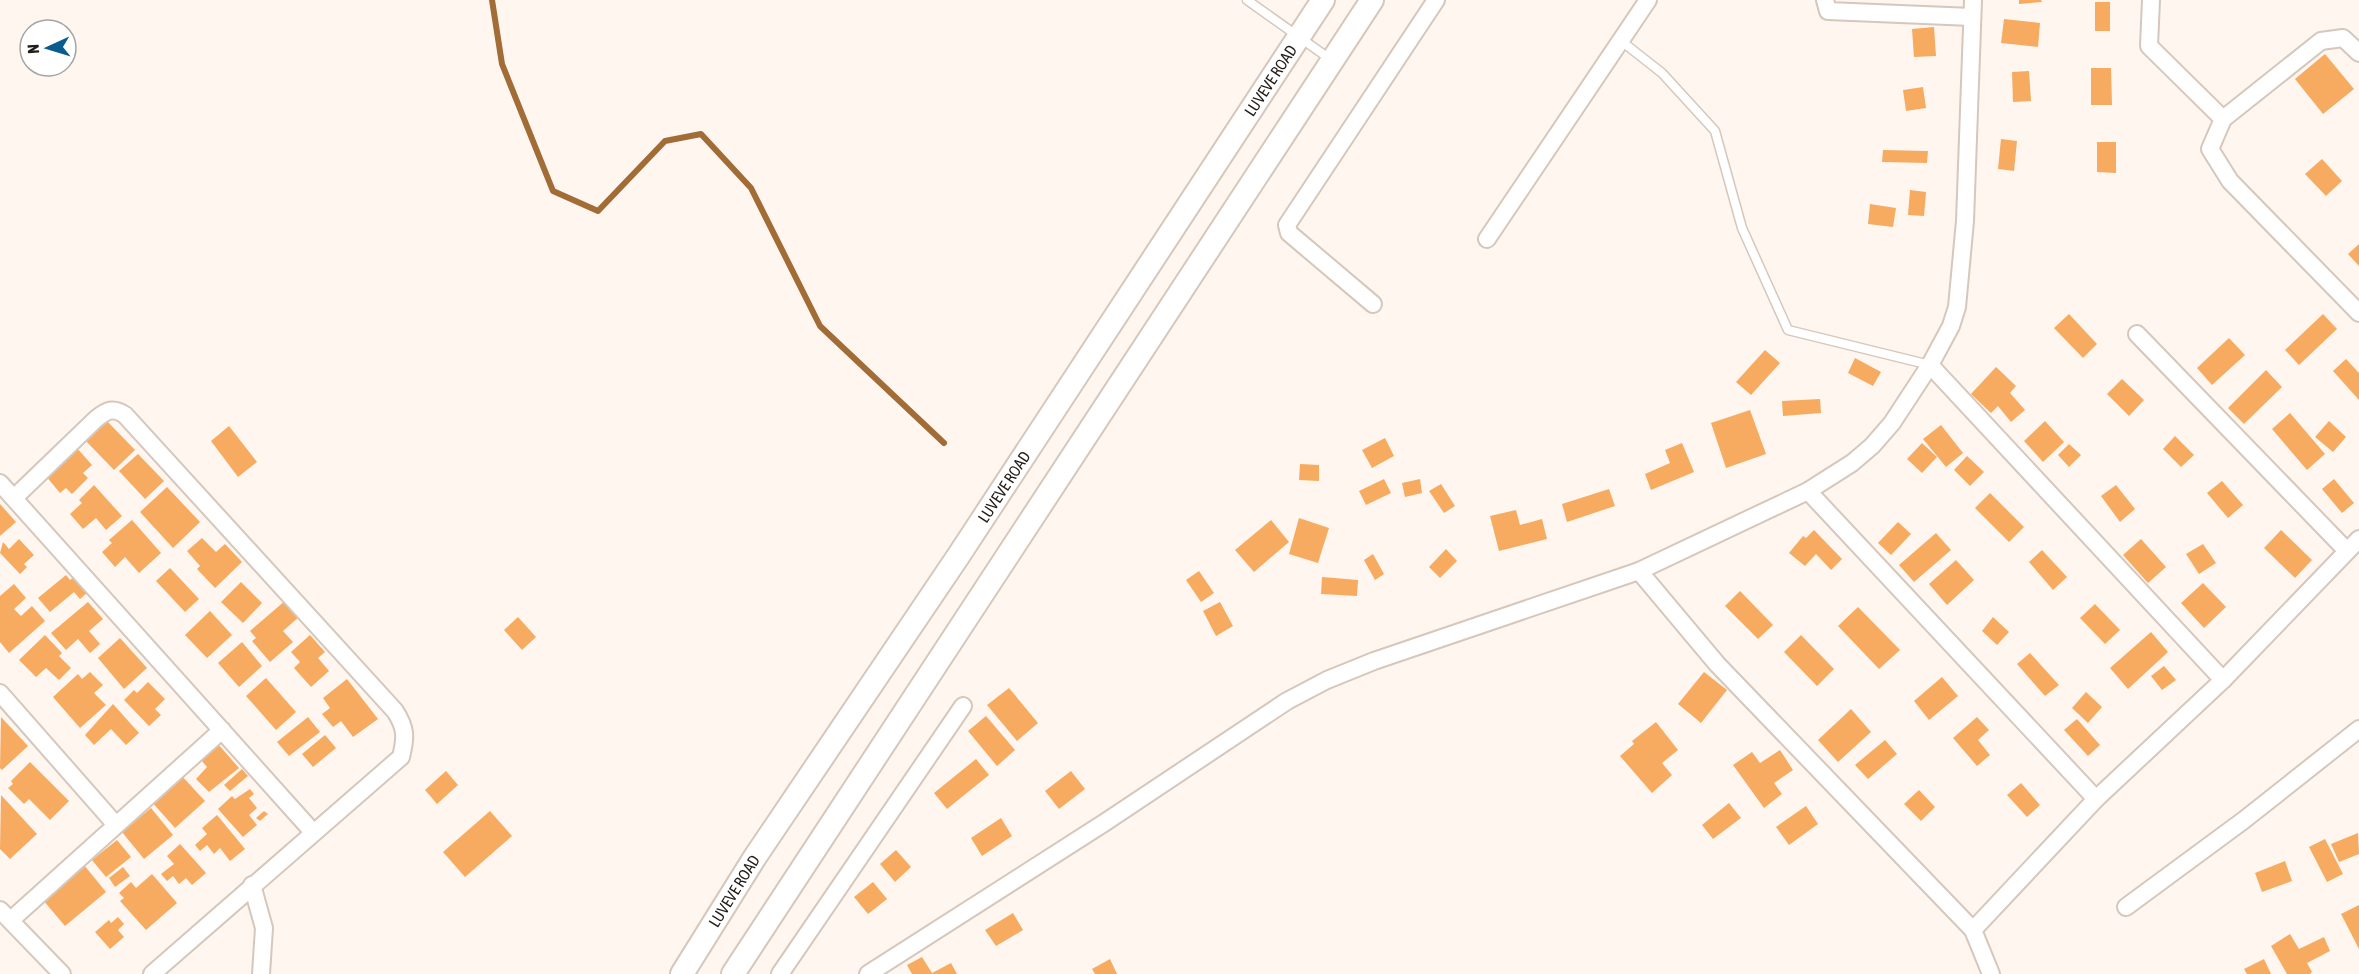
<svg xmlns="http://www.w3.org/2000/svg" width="2359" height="974" font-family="'Asap Condensed',sans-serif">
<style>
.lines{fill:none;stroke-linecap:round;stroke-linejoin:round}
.stream{stroke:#a16c36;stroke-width:6}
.building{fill:#f6ab60}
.lane-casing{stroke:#d5c7bc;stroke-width:11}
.street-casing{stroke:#d5c7bc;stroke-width:20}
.secondary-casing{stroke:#d5c7bc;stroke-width:26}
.lane{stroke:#fff;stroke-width:8}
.street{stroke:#fff;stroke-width:16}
.secondary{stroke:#fff;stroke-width:22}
.labels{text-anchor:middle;stroke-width:4.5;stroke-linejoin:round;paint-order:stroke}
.street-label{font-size:16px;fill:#211c18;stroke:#fff}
</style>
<rect width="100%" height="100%" fill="#fff6ef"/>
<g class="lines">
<path class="stream" d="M492,0L502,64L553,191L598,211L665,141L701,134L751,188L820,326L944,443"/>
</g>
<g class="building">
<path d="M2019,0H2041L2042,2L2019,4Z"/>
<rect x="2095" y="2" width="15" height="29"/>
<path d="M2004,19L2040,23L2038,47L2001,43Z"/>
<path d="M1934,27L1936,56L1914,57L1912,29Z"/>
<path d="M2325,54L2354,89L2323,114L2295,79Z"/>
<path d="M2091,68H2111L2112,105H2091Z"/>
<path d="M2029,71L2031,101L2013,102L2012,72Z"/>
<path d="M1923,87L1926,108L1906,111L1903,90Z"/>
<path d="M2001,139L2017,141L2014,171L1998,169Z"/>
<path d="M2097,142H2116V173L2097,172Z"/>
<path d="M1883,150L1928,151L1927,163L1882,162Z"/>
<path d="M2322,159L2342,181L2326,196L2305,174Z"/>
<path d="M1910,190L1926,192L1924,216L1908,215Z"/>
<path d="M1870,204L1896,208L1893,227L1868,224Z"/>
<path d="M2359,244V266L2348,254Z"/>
<path d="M2069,314L2097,344L2083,358L2054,328Z"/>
<path d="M2323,314L2337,329L2299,365L2285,350Z"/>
<path d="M2229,338L2245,355L2212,385L2197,368Z"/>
<path d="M1765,350L1780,363L1751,395L1736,382Z"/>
<path d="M1855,358L1881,372L1873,386L1848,373Z"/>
<path d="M2346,359L2359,373V400L2333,371Z"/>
<path d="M1996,367L2016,386L2010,393L2025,410L2011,422L1998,406L1991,413L1971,394Z"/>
<path d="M2266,370L2282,387L2244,424L2228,408Z"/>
<path d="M2122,379L2144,400L2129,416L2107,394Z"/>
<path d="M1820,399L1821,413L1783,416L1782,401Z"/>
<path d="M1750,410L1766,454L1726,468L1711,423Z"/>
<path d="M2290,413L2325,454L2307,470L2272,429Z"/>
<path d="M104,418L135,450L114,470L83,438Z"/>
<path d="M2045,421L2064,442L2043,462L2024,441Z"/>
<path d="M2329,421L2346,437L2333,452L2315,437Z"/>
<path d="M1941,425L1963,453L1946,467L1923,439Z"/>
<path d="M229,426L257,462L238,477L211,441Z"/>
<path d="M2175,436L2194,455L2181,467L2163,449Z"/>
<path d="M1385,438L1394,456L1372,468L1362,450Z"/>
<path d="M1682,443L1694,472L1651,490L1645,474L1670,463L1665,450Z"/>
<path d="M1922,443L1937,457L1922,473L1907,459Z"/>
<path d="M2069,444L2081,455L2069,467L2058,455Z"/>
<path d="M76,447L92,465L83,473L88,478L72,494L66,488L60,493L45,475Z"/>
<path d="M138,454L164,481L145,499L119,471Z"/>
<path d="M1967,456L1984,472L1970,486L1954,470Z"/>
<path d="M1300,464L1319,465V481L1299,480Z"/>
<path d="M1384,479L1391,493L1366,505L1359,491Z"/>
<path d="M1420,479L1422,493L1405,497L1402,483Z"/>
<path d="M2334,479L2354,503L2342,513L2322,489Z"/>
<path d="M2222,481L2243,505L2228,518L2207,493Z"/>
<path d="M1441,484L1455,506L1444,513L1429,491Z"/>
<path d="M94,485L122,516L106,530L96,518L83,529L70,514L82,503L79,500Z"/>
<path d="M2116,485L2135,509L2120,522L2101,496Z"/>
<path d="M167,487L200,522L173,548L140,512Z"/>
<path d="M1609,489L1615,506L1567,522L1562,504Z"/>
<path d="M1990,493L2024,527L2009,542L1975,508Z"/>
<path d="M0,504L16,522L0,536Z"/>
<path d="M1516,510L1520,525L1542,519L1547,539L1499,551L1490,516Z"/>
<path d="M1299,518L1329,528L1318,563L1289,554Z"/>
<path d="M132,520L161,553L139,573L125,557L115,567L102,552L112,543L109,540Z"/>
<path d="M1271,520L1289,542L1254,572L1235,550Z"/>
<path d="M1898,522L1911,534L1891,555L1878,543Z"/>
<path d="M1814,530L1842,559L1831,570L1816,554L1805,566L1789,553L1803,536L1806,538Z"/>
<path d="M2281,530L2312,560L2295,578L2264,548Z"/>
<path d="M1936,533L1951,550L1914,582L1899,565Z"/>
<path d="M202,538L216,552L225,544L242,562L215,588L197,569L200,566L187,551Z"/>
<path d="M19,539L34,555L24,564L27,567L20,574L0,553L3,542L9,549Z"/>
<path d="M2141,539L2166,567L2148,583L2123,555Z"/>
<path d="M2203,544L2216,563L2199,574L2186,554Z"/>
<path d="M1446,549L1457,561L1440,578L1429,567Z"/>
<path d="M2042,550L2067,577L2053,590L2029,562Z"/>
<path d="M1373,554L1384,574L1375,580L1364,560Z"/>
<path d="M1956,560L1974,580L1947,605L1929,584Z"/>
<path d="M170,568L199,599L185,612L156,581Z"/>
<path d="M1199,571L1214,593L1201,602L1186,580Z"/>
<path d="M66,575L70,580L75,576L88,592L80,599L74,592L50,612L38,598Z"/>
<path d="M1322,577L1358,580L1357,596L1321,594Z"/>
<path d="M241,582L262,603L243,623L221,602Z"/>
<path d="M2203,583L2226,607L2204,628L2181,603Z"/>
<path d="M14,584L26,598L14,609L21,616L32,606L45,621L9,653L0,642V596Z"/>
<path d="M1740,591L1773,625L1758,639L1725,606Z"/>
<path d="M286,600L300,616L283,631L293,642L270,662L252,641L256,638L250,631Z"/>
<path d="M88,602L103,619L89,631L100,644L90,653L78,639L66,650L51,633Z"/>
<path d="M1220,602L1233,626L1216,636L1203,611Z"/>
<path d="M2095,604L2120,630L2105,644L2080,618Z"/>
<path d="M1858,607L1900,650L1879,669L1838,626Z"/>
<path d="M210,611L232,635L207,658L185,635Z"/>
<path d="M518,617L536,637L522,650L504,630Z"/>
<path d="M1993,617L2009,632L1997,645L1982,631Z"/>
<path d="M2151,632L2168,652L2128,689L2110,668Z"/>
<path d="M45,635L62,653L59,656L71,668L59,680L46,668L36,677L19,660Z"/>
<path d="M310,635L325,652L318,658L329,671L311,687L294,668L300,662L291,652Z"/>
<path d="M1801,635L1834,669L1817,686L1784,652Z"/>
<path d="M120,638L147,668L124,689L98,658Z"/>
<path d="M242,642L262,666L239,687L218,663Z"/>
<path d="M2030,653L2059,685L2045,696L2017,664Z"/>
<path d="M2164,666L2176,680L2162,690L2151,676Z"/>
<path d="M90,672L103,685L94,693L106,705L80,728L53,697L78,674L82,679Z"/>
<path d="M1704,672L1727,690L1701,723L1678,704Z"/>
<path d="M1942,677L1958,696L1929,720L1914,701Z"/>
<path d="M266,678L296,712L276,730L246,696Z"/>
<path d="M347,679L378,719L353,737L341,721L333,727L322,714L330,708L323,698Z"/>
<path d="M148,682L165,699L155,709L161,715L149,726L124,700L134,690L137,693Z"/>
<path d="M1009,688L1038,723L1017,741L987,705Z"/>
<path d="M2086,692L2102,707L2088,723L2072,708Z"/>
<path d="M113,704L139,733L126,745L111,729L94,745L85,735Z"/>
<path d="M1851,709L1871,732L1838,762L1818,740Z"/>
<path d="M986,716L1015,750L997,766L968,731Z"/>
<path d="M1,717L28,746L2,770L0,768Z"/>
<path d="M308,717L320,732L289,756L277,742Z"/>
<path d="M1977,717L1989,730L1978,740L1990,755L1977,766L1953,738Z"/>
<path d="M2077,719L2100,745L2088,756L2064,730Z"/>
<path d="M1656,722L1678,750L1662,763L1672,775L1652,793L1620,756L1634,744L1632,741Z"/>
<path d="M325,735L336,748L313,767L302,754Z"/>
<path d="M1885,740L1897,754L1868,779L1855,765Z"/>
<path d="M218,744L239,768L209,792L196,779L207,767L201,760Z"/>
<path d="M1780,750L1793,770L1774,783L1782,794L1764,808L1733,765L1752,752L1760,763Z"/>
<path d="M976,759L989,775L947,809L934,793Z"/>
<path d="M30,762L69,801L50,820L29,799L24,804L8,788L13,784L11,781Z"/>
<path d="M242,769L248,776L230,791L224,785Z"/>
<path d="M446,771L458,785L437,804L425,790Z"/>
<path d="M1071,771L1085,789L1059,809L1045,791Z"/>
<path d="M180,774L205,801L175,828L151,801Z"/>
<path d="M2021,783L2040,805L2027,817L2007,795Z"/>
<path d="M250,789L254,794L249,798L257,808L249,815L257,825L243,837L218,809L232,796L235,799Z"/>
<path d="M1919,790L1935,807L1921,821L1904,804Z"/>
<path d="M1,795L37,834L10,859L0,849Z"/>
<path d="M1729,803L1741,818L1713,839L1702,825Z"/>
<path d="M1806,806L1818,824L1789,845L1776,827Z"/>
<path d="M151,808L173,835L144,859L122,832Z"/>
<path d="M264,811L268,814L260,821L256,818Z"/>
<path d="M490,811L512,836L465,877L443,852Z"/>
<path d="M217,815L245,849L230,861L220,848L214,854L207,845L200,851L195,845L207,834L202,828Z"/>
<path d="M1001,818L1012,836L982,856L971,838Z"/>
<path d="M2358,833L2359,854L2339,862L2331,844Z"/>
<path d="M2325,839L2343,874L2327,882L2309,847Z"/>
<path d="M117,840L131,857L106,877L92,860Z"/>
<path d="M180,844L206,873L192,885L186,878L179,884L173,876L167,881L161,874L174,864L167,856Z"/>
<path d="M896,850L911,867L895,882L880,864Z"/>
<path d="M2285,861L2292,881L2262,892L2255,873Z"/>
<path d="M84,865L106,892L65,926L43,900Z"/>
<path d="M123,867L130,876L115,887L109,878Z"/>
<path d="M152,874L177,903L146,930L120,901L124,898L119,893L131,882L136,888Z"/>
<path d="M873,882L887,899L868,914L854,897Z"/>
<path d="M2359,905V949L2341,914Z"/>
<path d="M1013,913L1023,930L996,946L985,930Z"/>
<path d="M118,917L124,924L118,930L124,937L110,949L95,932L109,920L111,923Z"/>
<path d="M2290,934L2299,949L2324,937L2330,951L2307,963L2312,972L2310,974H2287L2271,946Z"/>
<path d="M922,957L932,973L951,963L957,974H912L907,965Z"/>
<path d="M1110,959L1117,974H1095L1092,969Z"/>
<path d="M2264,959L2271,974H2247L2244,969Z"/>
</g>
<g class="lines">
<defs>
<g id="lane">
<path d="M1247,0L1330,59"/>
<path d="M1620,40L1662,73L1715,131L1742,228L1788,330L1930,365"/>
</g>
<g id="street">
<path d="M1825,0L1828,11L1972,17"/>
<path d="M2151,0L2149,46L2223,119"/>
<path d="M2359,53L2343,38L2321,41L2223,119L2210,149L2230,181L2359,313"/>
<path d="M1487,239L1648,0"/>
<path d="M1373,304L1289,233L1287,225L1436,0"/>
<path d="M2137,334L2347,551"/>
<path d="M1930,365L2223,680"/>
<path d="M0,483L312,831"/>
<path d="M1808,491L2096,799"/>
<path d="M15,497L96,419C107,410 113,407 125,415L395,711C406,728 406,737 401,757L152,974"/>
<path d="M1639,571L1717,664L1973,930L1991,974"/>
<path d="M0,693L116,825"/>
<path d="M252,885L264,928L261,974"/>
<path d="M2126,907L2244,820L2359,729"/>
<path d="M0,910L62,974"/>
<path d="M12,919L222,730"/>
<path d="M1973,930L2096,799L2223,680L2359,539"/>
<path d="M780,974L963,706"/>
<path d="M868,974L1104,823L1287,701L1327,680L1374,661L1639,571L1808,491L1852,463L1872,446L1892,423L1930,365L1951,326L1957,307L1965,221L1973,0"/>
</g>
<g id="secondary">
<path id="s1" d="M682,974L755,857L959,555L1323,0"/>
<path d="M733,974L1372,0"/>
</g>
</defs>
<use href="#lane" class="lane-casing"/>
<use href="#street" class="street-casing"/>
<use href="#secondary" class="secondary-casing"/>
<use href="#lane" class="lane"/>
<use href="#street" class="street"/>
<use href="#secondary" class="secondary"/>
</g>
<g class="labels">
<g class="street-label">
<text dy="6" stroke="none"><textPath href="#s1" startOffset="1070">LUVEVE ROAD</textPath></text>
<text dy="6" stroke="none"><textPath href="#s1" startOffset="584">LUVEVE ROAD</textPath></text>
<text dy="6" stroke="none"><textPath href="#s1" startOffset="98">LUVEVE ROAD</textPath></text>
</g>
</g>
<g transform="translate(48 48) rotate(266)"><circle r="28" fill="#ffffff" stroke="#a6a4a3" stroke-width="1.5"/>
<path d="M0-4.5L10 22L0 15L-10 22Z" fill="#0a5c8f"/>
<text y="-9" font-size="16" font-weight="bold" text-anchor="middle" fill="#211c18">N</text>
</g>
</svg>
